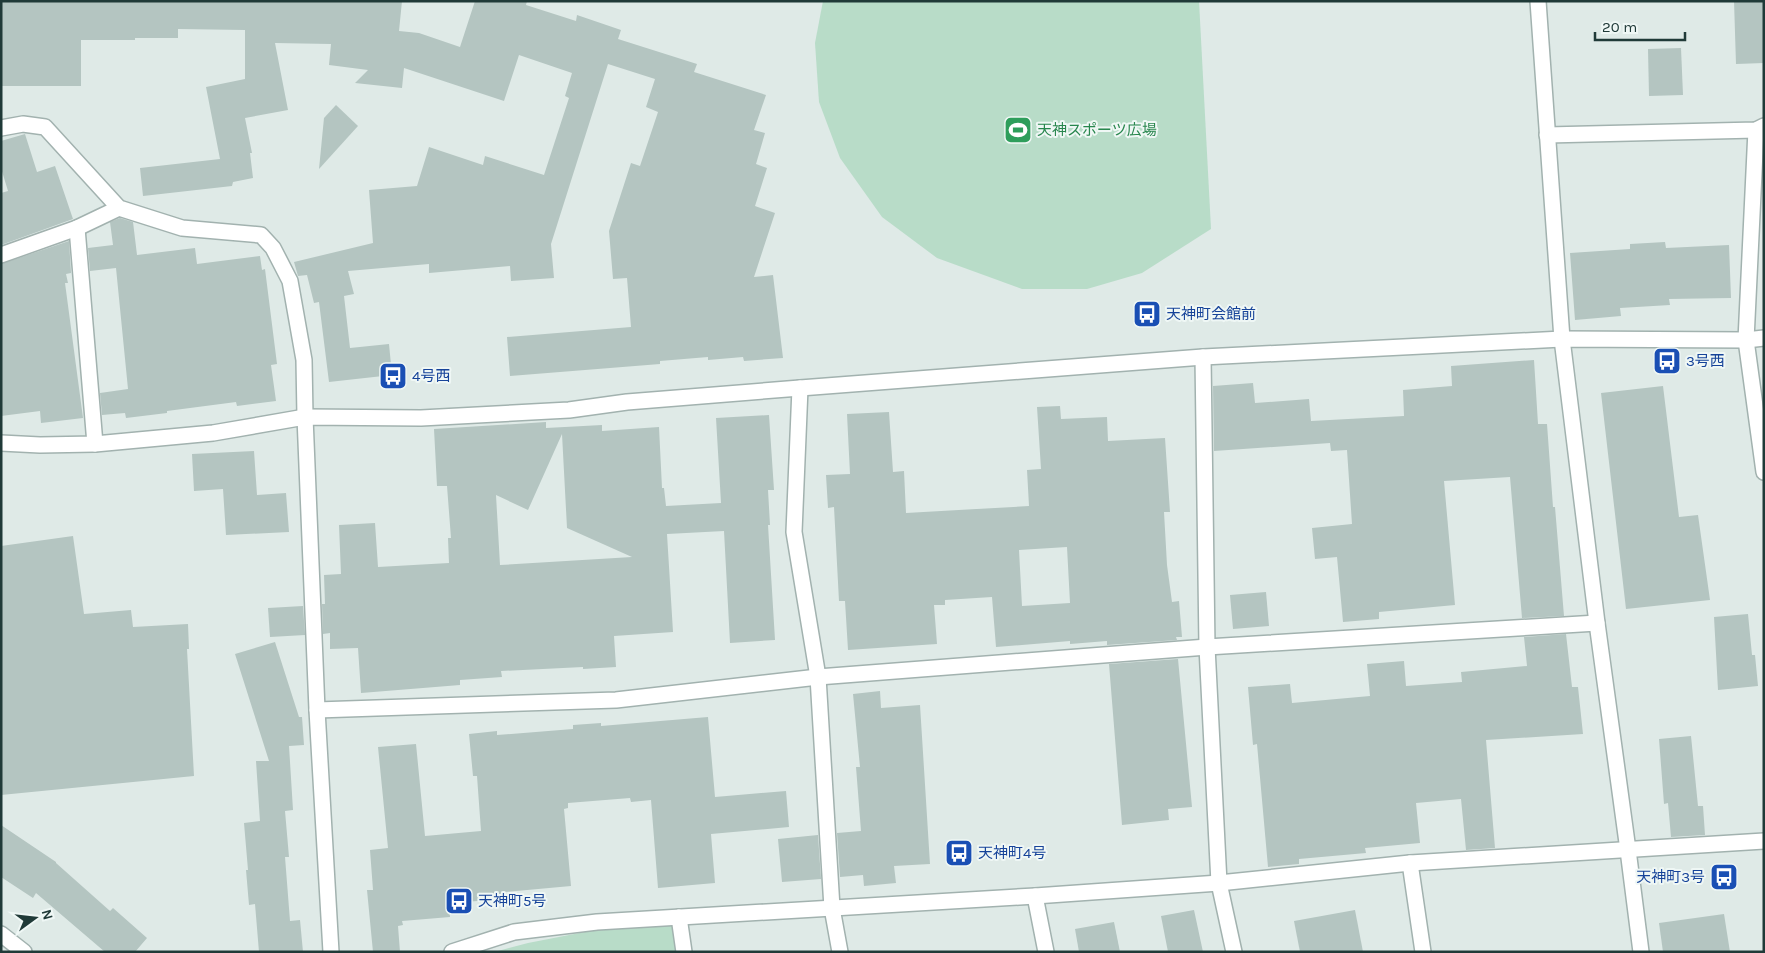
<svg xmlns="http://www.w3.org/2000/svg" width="1765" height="953" font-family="Karla,'Noto Sans JP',sans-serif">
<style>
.green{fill:#b8dcc8}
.building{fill:#b4c5c1;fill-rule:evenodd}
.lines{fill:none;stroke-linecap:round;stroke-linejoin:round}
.minor-casing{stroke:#a2b2af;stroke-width:18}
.tertiary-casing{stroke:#a2b2af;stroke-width:18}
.minor{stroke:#fff;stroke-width:15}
.tertiary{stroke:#fff;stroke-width:15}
.labels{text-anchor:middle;stroke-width:4;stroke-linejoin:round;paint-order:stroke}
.leisure-label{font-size:15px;fill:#27864d;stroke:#eff7f5;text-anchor:start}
.transit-label{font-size:15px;fill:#164399;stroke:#eff7f5;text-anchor:start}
</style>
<rect width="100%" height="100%" fill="#dfeae7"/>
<g class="green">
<path d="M823,1H1199L1211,229L1142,273L1087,289H1022L937,258L882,217L840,158L819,102L815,43Z"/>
<path d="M677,922L683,952H494L528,943L600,929Z"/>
</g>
<g class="building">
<path d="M1,1H402L399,31L419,33L460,47L475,1H527L526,5L576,21L577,15L621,30L618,39L697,64L694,72L766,95L754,130L765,133L756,164L767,168L755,206L775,213L754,277L773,275L783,358L744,361L743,357L708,360V357L660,361V364L510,376L507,337L631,327L627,278L613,279L609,231L631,163L640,166L658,112L646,107L655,79L608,64L551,244L554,278L511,281L510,266L429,273V264L348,271L354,294L344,296L350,348L389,344L392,375L329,382L319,302L314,303L307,275L298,276L294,262L373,243L369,190L417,186L429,147L483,165L485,156L544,175L569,98L565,96L572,73L519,55L504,101L404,68L402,88L355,83L368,70L329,65L331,44L275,43L288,110L245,118L252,153H250L253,178L233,182L232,186L143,196L140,168L220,159L206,87L245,79V30L178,29V38H135V40H81V86H1Z"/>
<path d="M1734,1H1764V63L1736,64Z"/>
<path d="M1681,48L1683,95L1649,96L1648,49Z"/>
<path d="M336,105L358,126L319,169L324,118Z"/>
<path d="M25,134L37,172L55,166L73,219L1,245V193L8,191L1,168V141Z"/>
<path d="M120,218L133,222L137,255L195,248L197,264L260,256L262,270L265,269L277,364L271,365L276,401L237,406L236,402L167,411V413L126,418L125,413L102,415L100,393L128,389L116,268L90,271L88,248L113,245L110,222Z"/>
<path d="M69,241L71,273L66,274L68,283H65L83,418L41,423L40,411L1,416V264Z"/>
<path d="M1665,242L1666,248L1729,245L1731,298L1669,299L1670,305L1620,308L1621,316L1575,320L1570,253L1630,249V244Z"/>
<path d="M1534,360L1538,424H1547L1553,507H1555L1564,616L1522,618L1510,477L1444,481L1455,605L1379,612V619L1343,622L1337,557L1315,559L1312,528L1352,524L1347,450L1331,451L1330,443L1214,451L1213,386L1253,383L1255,403L1309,399L1311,421L1404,416L1403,390L1452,386L1451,366Z"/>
<path d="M1663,386L1679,517L1698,515L1710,600L1626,609L1601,393Z"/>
<path d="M1060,406L1061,419L1107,417L1108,441L1165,438L1170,512H1164L1167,565L1172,602L1179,601L1182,637H1176L1177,640L1107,645V641L1070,644V641L996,647L992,597L945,600V605H934L937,644L848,650L845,601H839L834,507L828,508L826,475L850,474L847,414L889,412L893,472L904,471L906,513L1029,506L1027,470L1041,469L1037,407ZM1067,547L1070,603L1022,606L1019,550Z"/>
<path d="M769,415L774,490H768L770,525H768L775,640L730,643L724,531L667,534L673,632L614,636L616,667L583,669V667L501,671L502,677L460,680V685L361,693L358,648L330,649V633L323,634L322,604H325L324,575L341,574L339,525L375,523L378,567L449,563L448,538H451L447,486H437L434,429L546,422V428L602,425V431L659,427L662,488H664L666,506L721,503L716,418ZM562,434L567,528L632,557L500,565L496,495L528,510Z"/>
<path d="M254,451L257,495L286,493L289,532L226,535L223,489L194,491L192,454Z"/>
<path d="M73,536L84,614L131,610L133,627L188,624L189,649H187L194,776L1,795V546Z"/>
<path d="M1266,592L1269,626L1233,629L1230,595Z"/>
<path d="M303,606L305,635L270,637L268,608Z"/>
<path d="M1748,614L1752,655H1755L1758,686L1718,690L1714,617Z"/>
<path d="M1566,634L1572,687H1578L1583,734L1486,740L1495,848L1466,850L1461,799L1416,803L1420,843L1365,848L1366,853L1299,859V864L1268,867L1257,744L1253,745L1248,687L1290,684L1292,703L1370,696L1367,664L1404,661L1406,686L1462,682L1461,672L1527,666L1524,637Z"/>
<path d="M275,642L299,717H302L304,745L289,746L293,810L285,811L289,857H285L290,921L300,920L303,952H259L255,904L249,905L246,870H248L244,823L260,821L256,761H269L235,654Z"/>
<path d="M1178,659L1192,807L1168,809L1169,820L1122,825L1109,664Z"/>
<path d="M880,691L881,708L920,705L930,864L894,866L896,883L864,886L863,875L840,877L837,833L861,831L856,767H860L853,694Z"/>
<path d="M708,717L715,797L786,791L789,827L711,834L715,883L658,888L651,800L631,802L630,798L568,803V808L564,809L571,886L505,892L506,899L449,903L450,917L402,921L403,925L398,926L400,952H373L367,890H373L370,850L388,848L378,747L416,744L425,836L481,831L477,776H473L469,734L497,731V735L573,729V725L601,723V726Z"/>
<path d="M1691,736L1698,806H1703L1705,835L1671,837L1668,803L1664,804L1659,739Z"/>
<path d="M1,825L56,862V863L110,911L113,908L147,938L135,952H105L36,893L33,898L1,877Z"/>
<path d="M818,835L821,879L782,882L778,839Z"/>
<path d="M1194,910L1203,952H1168L1161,916Z"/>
<path d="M1355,910L1363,952H1300L1294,921Z"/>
<path d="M1724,914L1730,952H1663L1659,923Z"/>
<path d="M1114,922L1120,952H1079L1075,929Z"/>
</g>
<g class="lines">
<defs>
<g id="minor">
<path d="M1,128L23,124L45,127L119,208L182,228L261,235L273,248L290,281L304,360L305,417L317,710L331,952"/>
<path d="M1756,130L1746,340L1764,472"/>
<path d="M1547,135L1756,130L1764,126"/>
<path d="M77,228L95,444"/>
<path d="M1,255L77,228L119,208"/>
<path d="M1203,357L1207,647L1219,883L1234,952"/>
<path d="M800,388L794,532L818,677L832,908L840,952"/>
<path d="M1,443L40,445L95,444L213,433L305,417L421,418L569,410L627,402L800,388L1203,357L1562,339L1746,340L1764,338"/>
<path d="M317,710L616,700L818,677L1207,647L1597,623"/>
<path d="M1628,850L1641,952"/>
<path d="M1410,863L1423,952"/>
<path d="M1035,896L1046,952"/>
<path d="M679,917L684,952"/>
</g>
<g id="tertiary">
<path d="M1538,1L1562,339L1597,623L1628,850"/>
<path d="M1,934L24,952"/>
<path d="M452,952L514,932L597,922L1035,896L1219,883L1410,863L1764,841"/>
</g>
</defs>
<use href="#minor" class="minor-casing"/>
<use href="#tertiary" class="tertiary-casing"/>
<use href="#minor" class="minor"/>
<use href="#tertiary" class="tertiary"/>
</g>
<defs>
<symbol id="stadium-square" viewBox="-11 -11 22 22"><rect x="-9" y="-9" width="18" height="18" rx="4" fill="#2e9e5b" stroke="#eff7f5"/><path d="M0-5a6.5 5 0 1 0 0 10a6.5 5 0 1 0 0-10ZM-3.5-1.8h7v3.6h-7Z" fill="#fff"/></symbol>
<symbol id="bus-square" viewBox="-11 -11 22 22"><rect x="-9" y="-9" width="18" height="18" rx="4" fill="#1a4fb4" stroke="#eff7f5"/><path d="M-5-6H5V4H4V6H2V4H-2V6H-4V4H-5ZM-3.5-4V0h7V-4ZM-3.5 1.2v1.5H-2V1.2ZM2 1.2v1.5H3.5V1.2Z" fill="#fff"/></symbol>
</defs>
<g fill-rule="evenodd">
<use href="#stadium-square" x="1002" y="114" width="32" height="32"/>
<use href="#bus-square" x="1131" y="298" width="32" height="32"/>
<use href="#bus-square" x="1651" y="345" width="32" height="32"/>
<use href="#bus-square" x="377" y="360" width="32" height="32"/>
<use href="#bus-square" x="943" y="837" width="32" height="32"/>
<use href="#bus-square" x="1708" y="861" width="32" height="32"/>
<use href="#bus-square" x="443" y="885" width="32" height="32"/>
</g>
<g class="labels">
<g class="leisure-label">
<text x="1037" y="135">天神スポーツ広場</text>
</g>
<g class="transit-label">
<text x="1166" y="319">天神町会館前</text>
<text x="1686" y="366">3号西</text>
<text x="412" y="381">4号西</text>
<text x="978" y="858">天神町4号</text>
<text x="1705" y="882" text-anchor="end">天神町3号</text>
<text x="478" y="906">天神町5号</text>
</g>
</g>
<rect width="1765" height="953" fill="none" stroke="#203a38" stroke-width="5"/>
<g transform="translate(35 918) rotate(75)" stroke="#eff7f5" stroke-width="4" paint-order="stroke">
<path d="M0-4L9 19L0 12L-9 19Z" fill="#203a38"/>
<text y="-8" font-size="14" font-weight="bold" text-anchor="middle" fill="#203a38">N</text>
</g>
<path d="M1595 32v8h90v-8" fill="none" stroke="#203a38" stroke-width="2.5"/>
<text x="1602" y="32" font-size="15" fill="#203a38" stroke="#eff7f5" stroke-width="4" paint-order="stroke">20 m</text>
</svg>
